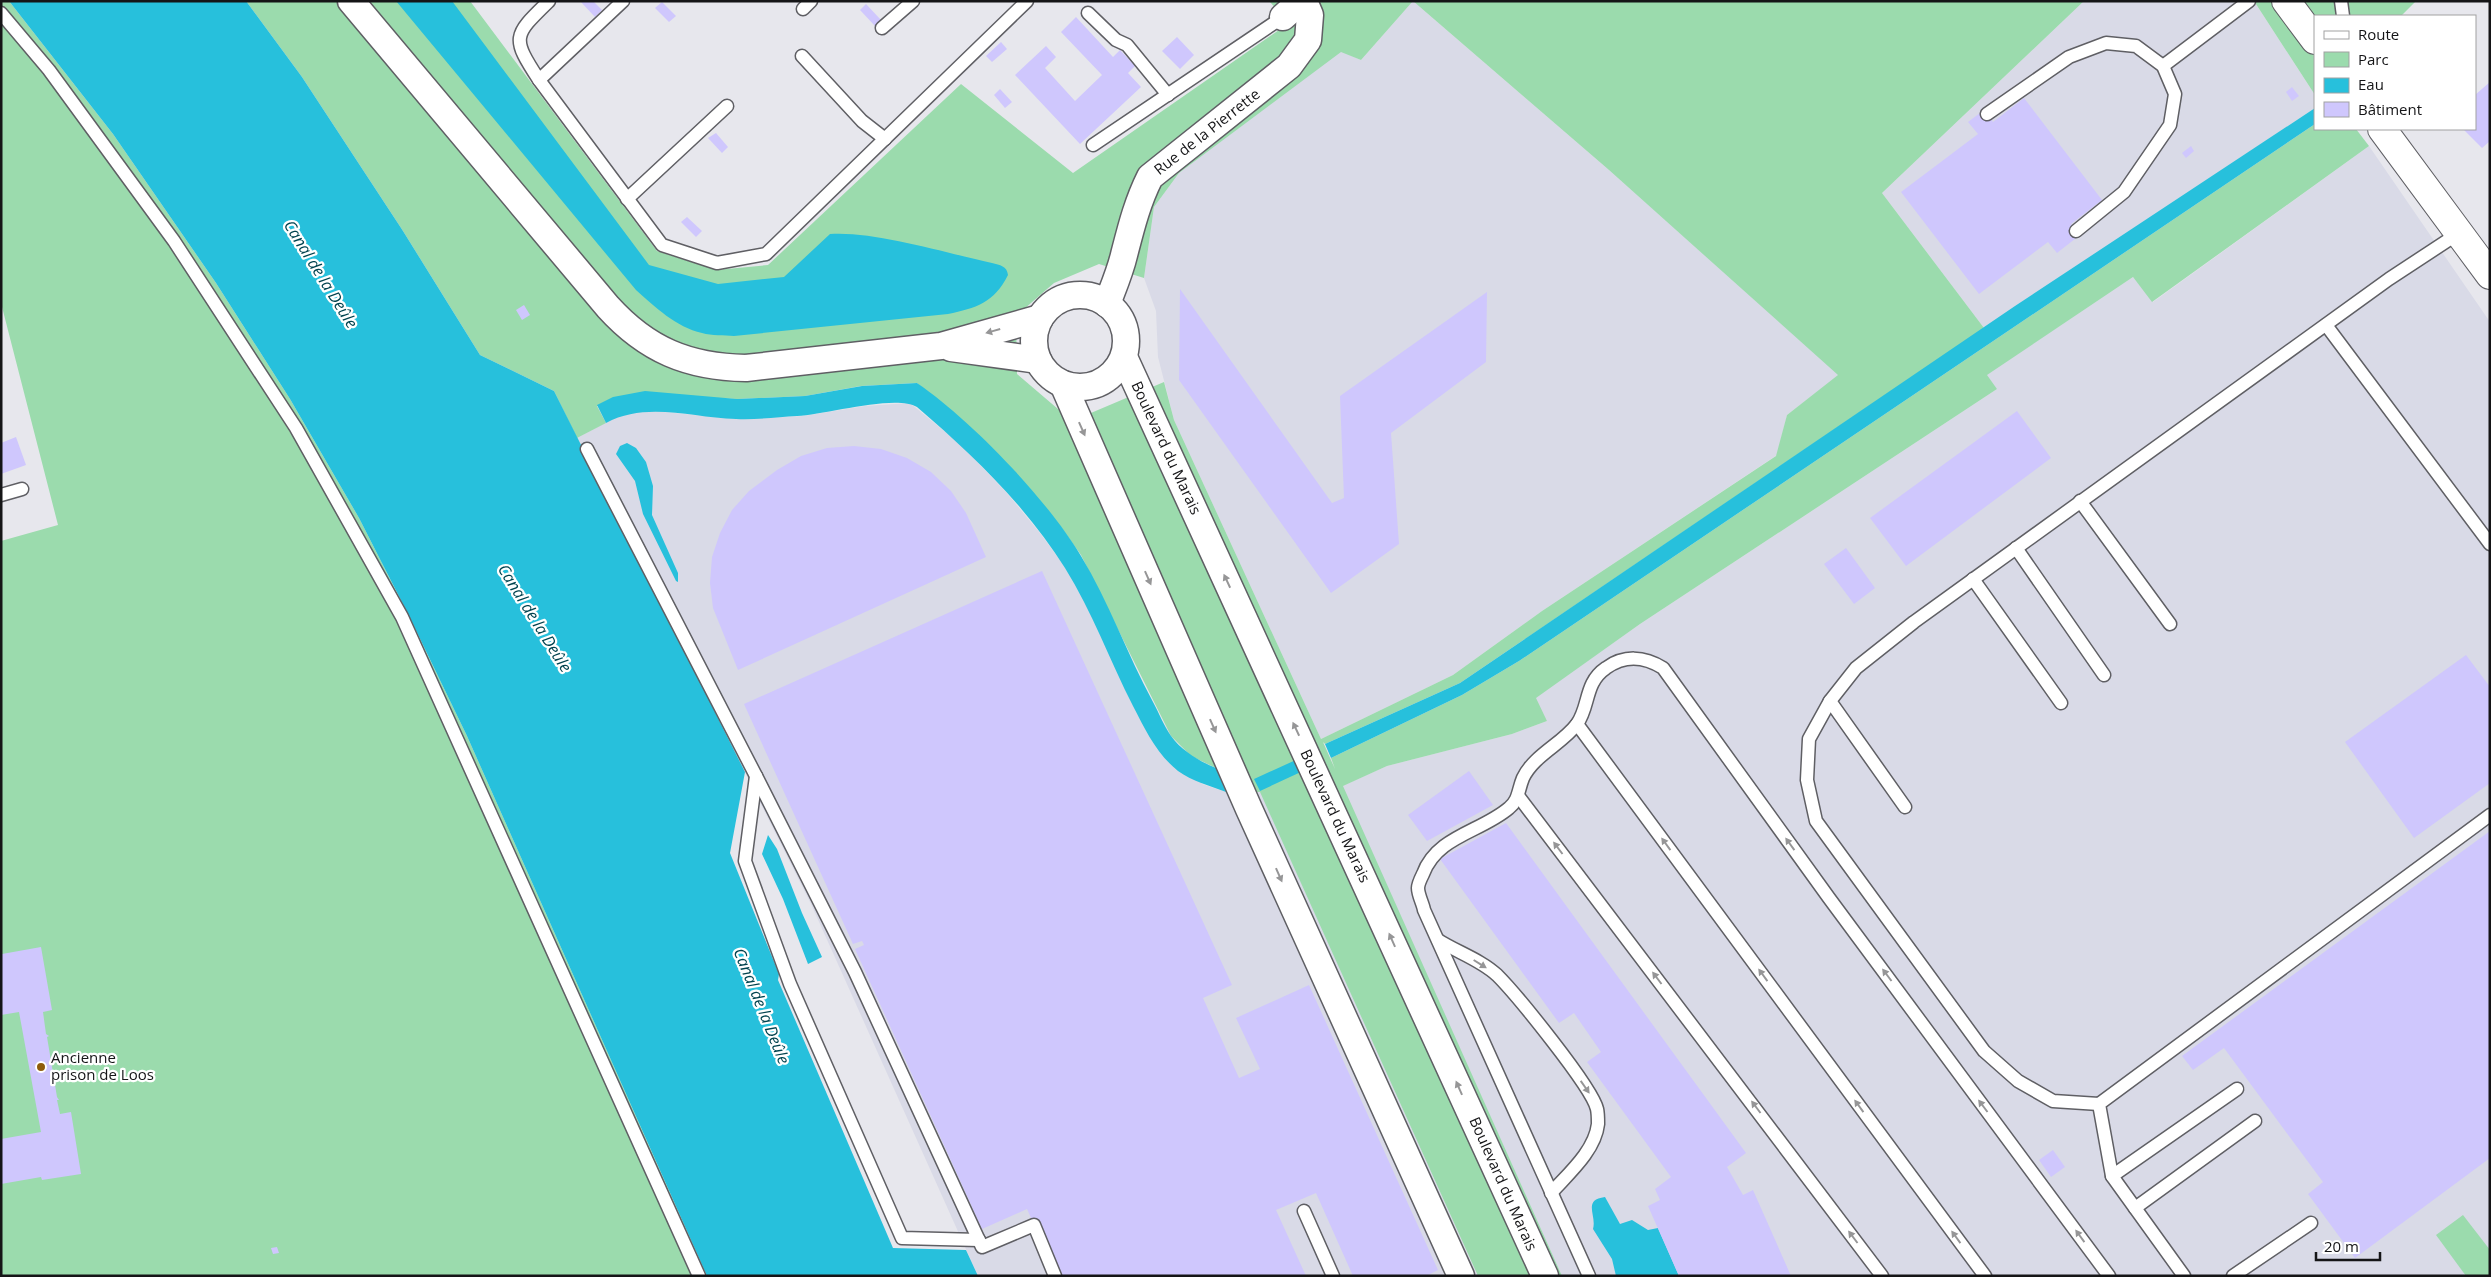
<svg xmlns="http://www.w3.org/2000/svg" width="2491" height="1277" font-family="'Open Sans',sans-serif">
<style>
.built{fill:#d9dae7}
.green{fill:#9bdbad}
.water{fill:#27c0dc}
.building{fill:#cfc7fd}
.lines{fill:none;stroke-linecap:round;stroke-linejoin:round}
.service-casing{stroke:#5f5f64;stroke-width:15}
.minor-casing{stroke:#5f5f64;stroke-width:29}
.tertiary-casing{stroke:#5f5f64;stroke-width:30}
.service{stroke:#fff;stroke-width:12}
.minor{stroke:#fff;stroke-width:26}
.tertiary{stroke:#fff;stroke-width:28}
.oneway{fill:#969697}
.poi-dot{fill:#8f5d0c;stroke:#fff;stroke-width:2}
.labels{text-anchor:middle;stroke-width:4.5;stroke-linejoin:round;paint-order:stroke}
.street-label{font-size:15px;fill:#151517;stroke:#fff}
.poi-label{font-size:15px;fill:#151517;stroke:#fff;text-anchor:start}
.water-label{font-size:16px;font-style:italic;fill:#01434f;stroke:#fff}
</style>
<rect width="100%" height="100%" fill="#e7e7ed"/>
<g class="built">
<path d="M1413,1L1609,170L1839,375L1787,415L1777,455L1542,611L1453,675L1321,739L1174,420L1158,357L1156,311L1144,278L1154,207L1179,173L1341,51L1361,60Z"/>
<path d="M2084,1H2254L2315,95V108L1984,328L1882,193Z"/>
<path d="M2369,146L2490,322V1276H1562L1342,786L1387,766L1512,734L1547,721L1535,698L1640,624L1997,389L1986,375L2133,277L2153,302Z"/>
<path d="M910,403L960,444L1006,492L1040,533L1065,567L1202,784L1226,792L1260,791L1478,1276H978L811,904L577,438L618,416L644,410L737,419L803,416L865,406Z"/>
</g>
<g class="green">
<path d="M1,1H9L113,134L216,283L290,399L359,518L408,614L467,736L707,1276H1V541L58,525L1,303Z"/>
<path d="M246,1H470L657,251L716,270L768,265L961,84L1073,173L1289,23L1269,1H1413L1361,60L1341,52L1179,173L1154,207L1144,278L1099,264L1054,283L1016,316L1017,374L1072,421L1164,382L1174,420L1321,739L1453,675L1542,611L1776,456L1787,415L1838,375L1609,170L1413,1H2084L1882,193L1984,328L1460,683L1325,744L1323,742L1335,769L1331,758L1462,695L1519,661L2315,124V129H2356L2369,146L2152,302L2133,277L1987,375L1997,389L1640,624L1536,698L1547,721L1512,734L1387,766L1343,786L1562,1276H1478L1260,792H1226L1216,768L1191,756L1171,736L1081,555L1061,527L1018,476L975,432L917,383L861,386L805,396L737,399L694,397L597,406L606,423L577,438L554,391L480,355L403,231L302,77Z"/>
<path d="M2254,1H2416L2401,16H2315V95Z"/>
<path d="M2463,1215L2490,1250V1276H2466L2436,1235Z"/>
</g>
<g class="water">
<path d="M9,1H246L302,77L403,231L480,355L554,391L745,772L730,853L779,974L778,980L893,1248L966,1250L978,1276H707L467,736L408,614L359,518L290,399L216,283L113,134Z"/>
<path d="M396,1H452L649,265L718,284L784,277L830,234C875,231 946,253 992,263C1000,265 1007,266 1008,275C994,303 976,308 948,314L734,336C724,335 712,336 702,333C676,327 655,307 636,290Z"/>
<path d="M2315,108V124L1519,661L1462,695L1331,758L1325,744L1460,683L2015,306Z"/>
<path d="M917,383C971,420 1047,499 1081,556C1109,602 1127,654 1153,702C1159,713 1164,726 1171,736C1182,751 1199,761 1216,768L1226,792C1210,786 1192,781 1178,771C1156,753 1146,731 1133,706C1110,661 1092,611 1065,568C1026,506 972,454 917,407C895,394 825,415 797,416C777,417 756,420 736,419C692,418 647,401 606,423L597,405L613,397L645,391L737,399L805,396L862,386Z"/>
<path d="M627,443L636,448L646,462L653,486L652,515L678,573V582L676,581L643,514L635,481L616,454L620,446Z"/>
<path d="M1298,759L1303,771L1260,791L1254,779Z"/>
<path d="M768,835L777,849L802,913L822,957L808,964L783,899L762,854Z"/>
<path d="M1605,1197L1620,1224L1632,1220L1648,1230L1658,1228L1679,1276H1616L1612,1259L1593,1229C1597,1215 1582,1200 1605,1197Z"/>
</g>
<g class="building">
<path d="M580,1H593L602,10L595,17Z"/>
<path d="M662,2L676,16L669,22L655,8Z"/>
<path d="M866,4L881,20L875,26L860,10Z"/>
<path d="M1076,17L1113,57L1120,50L1135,66L1128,73L1141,87L1080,144L1015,75L1046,46L1056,57L1045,68L1075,101L1102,75L1061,32Z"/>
<path d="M1177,37L1194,55L1180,69L1162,51Z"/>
<path d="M1001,42L1007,49L992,62L986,56Z"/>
<path d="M2490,82V141L2482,148L2463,129H2475V95Z"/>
<path d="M2292,87L2299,96L2292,101L2286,92Z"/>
<path d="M1000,89L1012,102L1005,108L994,95Z"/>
<path d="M2024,98L2102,200L2071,224L2080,235L2057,253L2048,242L1979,294L1901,192L1978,134L1968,122L1984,110L1993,122Z"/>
<path d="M716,133L728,147L722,153L708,138Z"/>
<path d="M2191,146L2194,151L2186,158L2182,153Z"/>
<path d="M687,217L702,231L696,237L681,222Z"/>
<path d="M1180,289L1332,503L1344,498L1340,396L1487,292L1486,362L1391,433L1399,544L1331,593L1179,380Z"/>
<path d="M524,305L530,315L522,320L516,310Z"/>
<path d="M2017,411L2051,458L1906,566L1870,518Z"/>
<path d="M16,437L26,465L1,474V443Z"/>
<path d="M854,446L881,449L907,458L931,472L951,491L966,513L986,557L738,670L713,608L710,583L712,557L720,533L732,510L749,491L777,470L801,456L827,448Z"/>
<path d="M1846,548L1875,588L1854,604L1824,564Z"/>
<path d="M1042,571L1232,985L1203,998L1239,1078L1260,1069L1236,1018L1309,985L1438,1270L1426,1276H1353L1316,1193L1276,1210L1306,1276H1057L1027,1209L982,1229L855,949L864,945L862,941L853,944L744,704Z"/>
<path d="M2466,655L2490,687V783L2414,838L2345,742Z"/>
<path d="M1469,771L1493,805L1427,841L1408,815Z"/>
<path d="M1506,823L1746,1153L1727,1167L1743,1195L1753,1190L1791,1276H1679L1648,1206L1660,1200L1655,1189L1671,1177L1587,1062L1601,1052L1574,1013L1559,1023L1440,859Z"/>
<path d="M2490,831V1158L2355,1258L2308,1194L2323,1182L2224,1048L2193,1070L2182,1056Z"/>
<path d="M41,947L52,1010L43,1012L46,1034L49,1036L47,1037L57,1097L59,1100H57L60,1114L71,1112L81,1174L42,1180L41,1177L1,1184V1139L41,1132L19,1012L1,1015V958L2,954Z"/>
<path d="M2053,1150L2065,1167L2051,1177L2039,1160Z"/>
<path d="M277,1247L279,1253L273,1254L271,1248Z"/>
</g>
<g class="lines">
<defs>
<g id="service">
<path d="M549,1C513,36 511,37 539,80L623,1"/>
<path d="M2341,1L2343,16"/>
<path d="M803,9L811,1"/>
<path d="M1,13L49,70L174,241L296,428L402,617L699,1276"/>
<path d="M1088,13L1116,40L1127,45L1168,95"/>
<path d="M882,28L913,1"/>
<path d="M802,56L862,121L885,139"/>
<path d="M2163,66L2249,1"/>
<path d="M539,80L662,245L717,263L766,254L1027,1"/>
<path d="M1987,114L2069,57L2106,43L2136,46L2163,66L2175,94L2170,125L2124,192L2076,231"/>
<path d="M1093,145L1283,17"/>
<path d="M627,199L727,106"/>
<path d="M2326,325L2490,544"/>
<path d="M587,449L756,776L745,861L790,984L902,1238L979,1240"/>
<path d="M1,495L22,489"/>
<path d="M2080,501L2170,624"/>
<path d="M2016,548L2104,675"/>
<path d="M1973,579L2061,703"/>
<path d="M1830,701L1809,739L1807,780L1816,821L1984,1051L2018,1081L2053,1101L2099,1104"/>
<path d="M1577,724L1985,1276"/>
<path d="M756,776L855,972L982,1247L1034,1225L1055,1276"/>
<path d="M1519,797L1882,1276"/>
<path d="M1905,807L1830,701L1856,668L1914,622L2389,279L2459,233"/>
<path d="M1438,940C1457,952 1481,960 1497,975C1516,994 1592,1087 1597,1109C1598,1113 1598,1120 1598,1124C1595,1151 1568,1174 1551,1193"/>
<path d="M2112,1176L2237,1089"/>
<path d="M2135,1208L2255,1121"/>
<path d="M1304,1211L1333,1276"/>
<path d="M1589,1276L1424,910C1423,904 1418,895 1418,888C1418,884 1421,878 1423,874C1437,836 1481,832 1509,808C1519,800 1518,790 1523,778C1534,755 1562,744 1577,724C1590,706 1584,683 1606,668C1624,655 1644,656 1663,668L1829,898L2109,1276"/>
<path d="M2184,1276L2112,1176L2099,1104L2490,815"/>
<path d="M2233,1276L2311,1223"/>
</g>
<g id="minor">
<path d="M351,1L608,307C647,350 688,367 746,368L941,346L1040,318"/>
<path d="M1283,17L1301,1"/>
<circle cx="1080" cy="341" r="46"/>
<path d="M1107,304C1113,288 1120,272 1124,255C1131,228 1137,203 1150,177L1289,66L1308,40L1310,15L1304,1"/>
<path d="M951,348L1038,360"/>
<path d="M1124,357L1545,1276"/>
<path d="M1063,384L1249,809L1461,1276"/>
</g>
<g id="tertiary">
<path d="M2286,1L2315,40"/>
<path d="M2382,129L2490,275"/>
</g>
</defs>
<use href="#service" class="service-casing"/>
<use href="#minor" class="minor-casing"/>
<use href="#tertiary" class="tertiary-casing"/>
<use href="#service" class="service"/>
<use href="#minor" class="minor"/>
<use href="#tertiary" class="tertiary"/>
</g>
<defs><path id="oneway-solid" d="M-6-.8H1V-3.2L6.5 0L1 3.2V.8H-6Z" transform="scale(1.25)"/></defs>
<g class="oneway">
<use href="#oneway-solid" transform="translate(993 331) rotate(164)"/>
<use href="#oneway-solid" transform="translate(1082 429) rotate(66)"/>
<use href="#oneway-solid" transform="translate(1148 578) rotate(66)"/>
<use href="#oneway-solid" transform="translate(1227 581) rotate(-115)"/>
<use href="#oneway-solid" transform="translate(1213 726) rotate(66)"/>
<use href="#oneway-solid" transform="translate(1296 729) rotate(-115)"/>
<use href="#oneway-solid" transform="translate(1666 844) rotate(-126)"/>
<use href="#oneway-solid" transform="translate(1790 844) rotate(-126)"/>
<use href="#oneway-solid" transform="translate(1558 848) rotate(-127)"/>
<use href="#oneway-solid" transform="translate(1279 875) rotate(66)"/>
<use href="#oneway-solid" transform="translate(1392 940) rotate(-114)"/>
<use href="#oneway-solid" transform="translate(1480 964) rotate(32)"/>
<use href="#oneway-solid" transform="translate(1763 975) rotate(-126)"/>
<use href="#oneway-solid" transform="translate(1887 975) rotate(-127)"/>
<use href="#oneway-solid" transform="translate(1657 978) rotate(-127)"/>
<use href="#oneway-solid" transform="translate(1585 1087) rotate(55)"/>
<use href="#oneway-solid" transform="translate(1459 1088) rotate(-114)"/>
<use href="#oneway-solid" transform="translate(1859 1106) rotate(-126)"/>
<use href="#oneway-solid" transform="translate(1983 1106) rotate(-127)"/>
<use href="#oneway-solid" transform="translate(1756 1107) rotate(-127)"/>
<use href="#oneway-solid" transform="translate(2080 1236) rotate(-126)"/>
<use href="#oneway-solid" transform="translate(1853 1237) rotate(-127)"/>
<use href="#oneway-solid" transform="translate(1956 1237) rotate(-126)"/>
</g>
<circle class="poi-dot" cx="41" cy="1067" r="5"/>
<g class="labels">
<g class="street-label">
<text transform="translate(1207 132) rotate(-38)" y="5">Rue de la Pierrette</text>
<text transform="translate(1166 448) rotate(65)" y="5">Boulevard du Marais</text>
<text transform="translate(1335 816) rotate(65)" y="5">Boulevard du Marais</text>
<text transform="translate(1503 1184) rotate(66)" y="5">Boulevard du Marais</text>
</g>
<g class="poi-label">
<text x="51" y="1063">Ancienne<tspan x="51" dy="17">prison de Loos</tspan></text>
</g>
<g class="water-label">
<text transform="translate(321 274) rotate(58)" y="6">Canal de la Deûle</text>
<text transform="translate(535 618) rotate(58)" y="6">Canal de la Deûle</text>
<text transform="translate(762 1006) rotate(68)" y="6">Canal de la Deûle</text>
</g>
</g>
<rect width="2491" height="1277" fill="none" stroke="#151517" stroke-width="5"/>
<rect x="2314" y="15" width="162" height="115" fill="#ffffff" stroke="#a1a1a2"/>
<rect x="2324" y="31" width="25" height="8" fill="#ffffff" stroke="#a1a1a2"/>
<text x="2358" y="40" font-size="15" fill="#151517">Route</text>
<rect x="2324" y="52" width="25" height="15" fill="#9bdbad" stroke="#a1a1a2"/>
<text x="2358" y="65" font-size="15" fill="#151517">Parc</text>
<rect x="2324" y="78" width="25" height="15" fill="#27c0dc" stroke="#a1a1a2"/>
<text x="2358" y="90" font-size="15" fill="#151517">Eau</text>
<rect x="2324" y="102" width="25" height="15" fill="#cfc7fd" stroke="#a1a1a2"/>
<text x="2358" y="115" font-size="15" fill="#151517">Bâtiment</text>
<path d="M2316 1252v8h64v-8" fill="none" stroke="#151517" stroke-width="2.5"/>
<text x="2324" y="1252" font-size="15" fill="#151517" stroke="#ffffff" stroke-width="4" paint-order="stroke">20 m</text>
</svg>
